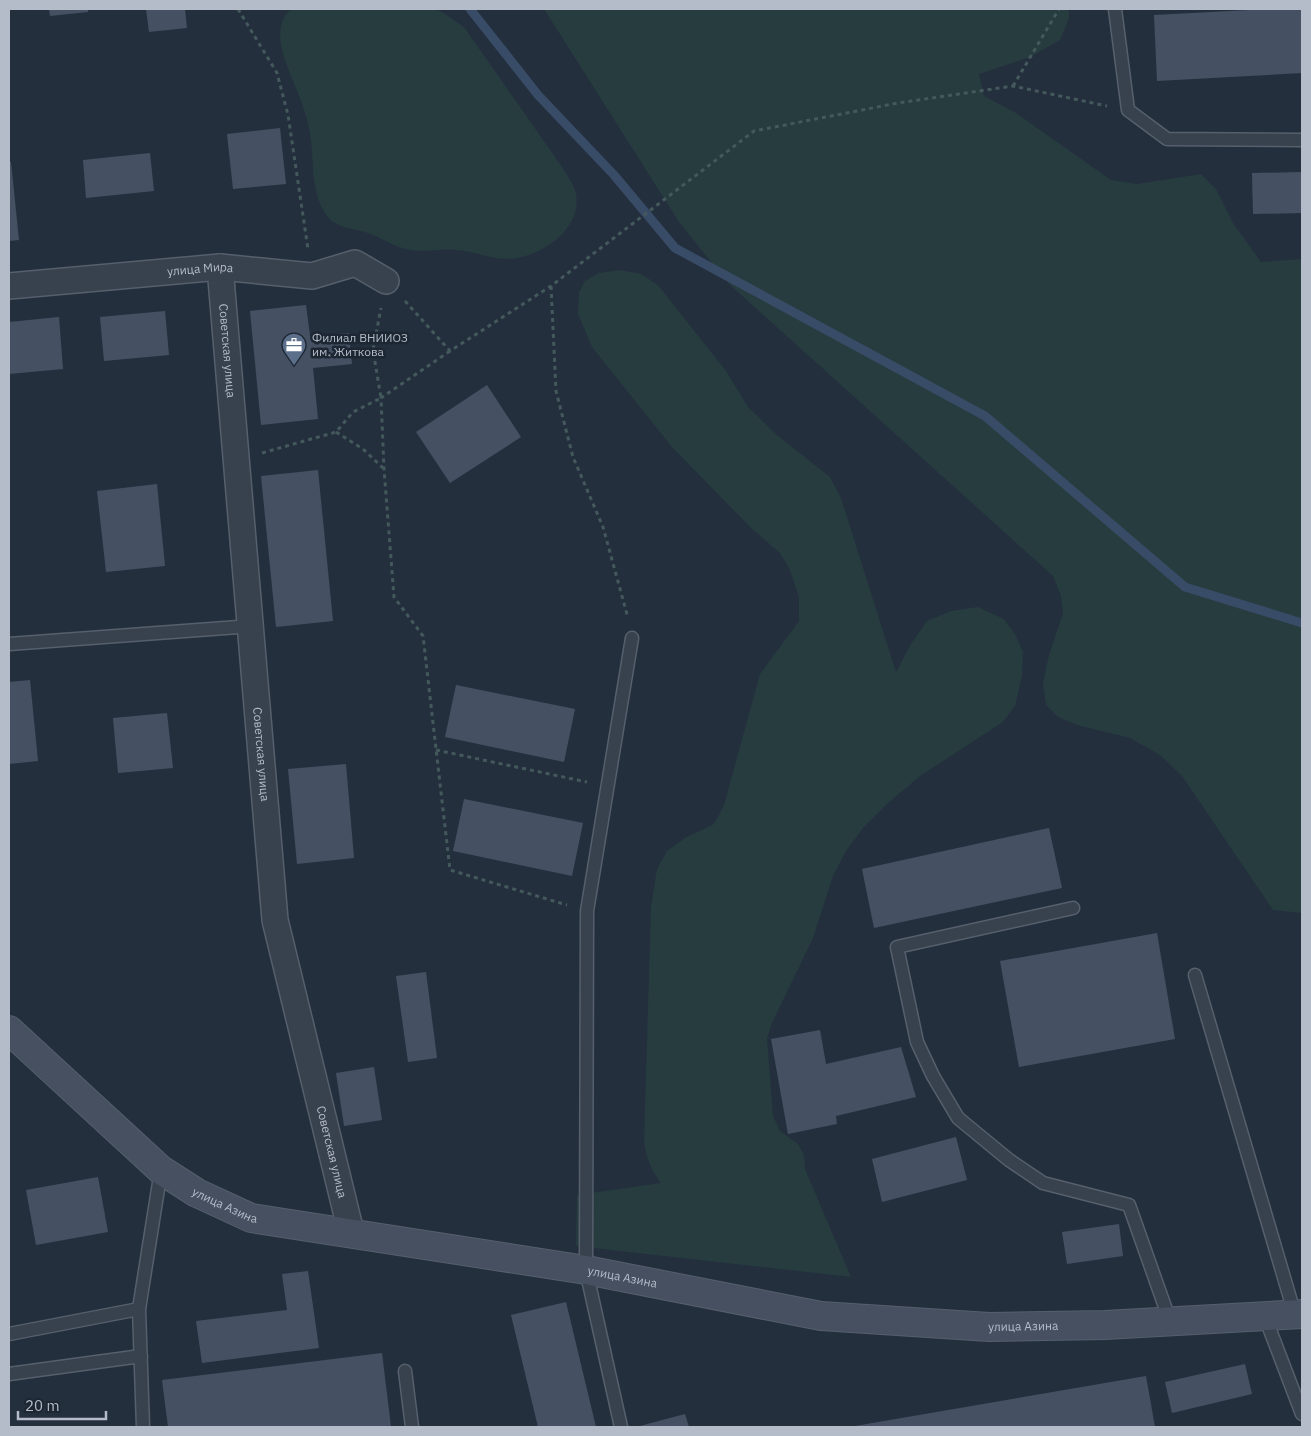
<svg xmlns="http://www.w3.org/2000/svg" width="1311" height="1436" font-family="'IBM Plex Sans',sans-serif">
<style>
.green{fill:#263c3f}
.lines{fill:none;stroke-linecap:round;stroke-linejoin:round}
.stream{stroke:#394c67;stroke-width:9}
.building{fill:#455162}
.lane-casing{stroke:#565f6c;stroke-width:15}
.street-casing{stroke:#565f6c;stroke-width:28}
.secondary-casing{stroke:#565f6c;stroke-width:30}
.path{stroke:#44595c;stroke-width:3;stroke-dasharray:4 4;stroke-linecap:butt}
.lane{stroke:#38414e;stroke-width:12}
.street{stroke:#38414e;stroke-width:25}
.secondary{stroke:#465061;stroke-width:28}
.labels{text-anchor:middle;stroke-width:5;stroke-linejoin:round;paint-order:stroke}
.street-label{font-size:12px;fill:#b4bcc9;stroke:#1d2633}
.poi-label{font-size:12px;fill:#b4bcc9;stroke:#1d2633;text-anchor:start}
</style>
<rect width="100%" height="100%" fill="#242f3e"/>
<g class="green">
<path d="M291,9H435L442,12L464,27L562,167C566,174 572,182 575,190C586,228 540,258 508,259C490,259 473,251 456,250C441,248 426,253 411,250C396,248 386,240 373,235C358,228 338,230 328,217C311,196 314,165 311,140C309,124 304,108 298,93C289,69 267,31 291,9Z"/>
<path d="M544,9H1069V18L1060,40L1030,57L979,74L984,96L1016,113L1111,180L1137,184L1201,174L1216,189L1233,223L1261,262L1302,259V913L1273,910L1182,776L1160,755L1130,738L1077,725L1058,717L1046,705L1043,683L1049,655L1063,613L1061,596L1053,576L729,284L679,222Z"/>
<path d="M620,270L641,274L658,285L726,371L748,407L777,435L830,477L841,498L896,672L911,644L927,621L951,611L978,607L1004,619L1015,634L1023,652L1022,676L1015,706L1003,722L920,776L888,803L863,828L846,851L833,876L813,938L772,1023L767,1038L773,1116L780,1131L798,1144L804,1155L805,1169L851,1277L576,1246L577,1195L661,1183C651,1170 646,1158 644,1141L651,907L657,869L667,851L685,838L714,824L724,805L760,674L799,621V597L789,568L780,553L751,528L672,447L592,347L578,314L579,292L585,281L599,273Z"/>
</g>
<g class="lines">
<path class="stream" d="M470,9L538,95L614,175L675,248L985,416L1185,587L1302,623"/>
</g>
<g class="building">
<path d="M49,9H88V12L50,16Z"/>
<path d="M146,9H185L187,28L149,32Z"/>
<path d="M1268,9H1302V73L1157,81L1154,15Z"/>
<path d="M280,128L286,184L233,189L227,134Z"/>
<path d="M150,153L154,191L86,198L83,160Z"/>
<path d="M9,162H11L19,240L9,241Z"/>
<path d="M1302,172V213L1253,214L1252,173Z"/>
<path d="M306,305L310,336L349,333L352,364L313,368L318,419L261,425L250,311Z"/>
<path d="M165,311L169,355L104,361L100,317Z"/>
<path d="M59,317L63,369L9,374V322Z"/>
<path d="M487,385L521,437L450,483L416,432Z"/>
<path d="M318,470L333,621L276,627L261,476Z"/>
<path d="M157,484L165,566L106,572L97,491Z"/>
<path d="M30,680L38,761L9,764V682Z"/>
<path d="M456,685L575,709L564,762L445,737Z"/>
<path d="M167,713L173,768L118,773L113,718Z"/>
<path d="M346,764L354,858L297,864L288,769Z"/>
<path d="M464,799L583,823L572,876L453,851Z"/>
<path d="M1049,828L1062,888L874,928L862,869Z"/>
<path d="M1157,933L1175,1039L1019,1067L1000,961Z"/>
<path d="M426,972L437,1058L408,1062L396,976Z"/>
<path d="M820,1030L826,1064L901,1047L916,1097L836,1116L837,1124L788,1134L771,1039Z"/>
<path d="M374,1067L382,1120L344,1126L336,1073Z"/>
<path d="M956,1137L967,1180L882,1202L872,1159Z"/>
<path d="M98,1177L108,1232L36,1245L26,1190Z"/>
<path d="M1119,1224L1123,1256L1067,1264L1062,1232Z"/>
<path d="M308,1271L319,1348L202,1363L196,1321L287,1310L282,1274Z"/>
<path d="M566,1302L596,1427H538L511,1315Z"/>
<path d="M382,1353L391,1427H168L162,1380Z"/>
<path d="M1245,1364L1252,1394L1172,1413L1165,1382Z"/>
<path d="M1146,1376L1155,1427H855V1426Z"/>
<path d="M685,1414L689,1427H636Z"/>
</g>
<g class="lines">
<defs>
<g id="lane">
<path d="M1115,9L1128,110L1167,139L1302,140"/>
<path d="M9,644L252,626"/>
<path d="M1073,908L897,947L917,1042L933,1076L958,1118L1009,1160L1043,1183L1129,1205L1170,1321"/>
<path d="M1195,975L1295,1315"/>
<path d="M1265,1317L1302,1414"/>
<path d="M9,1334L139,1309"/>
<path d="M405,1371L412,1427"/>
<path d="M9,1374L141,1356"/>
<path d="M143,1427L139,1309L161,1170"/>
<path d="M621,1427L586,1270L587,911L632,638"/>
</g>
<g id="street">
<path id="s1" d="M220,267L275,920L351,1232"/>
<path id="s2" d="M9,286L220,267L312,276L355,263L386,281"/>
</g>
<g id="secondary">
<path id="s3" d="M9,1030L161,1170L197,1193L251,1218L586,1270L821,1316L989,1327L1105,1325L1302,1314"/>
</g>
</defs>
<use href="#lane" class="lane-casing"/>
<use href="#street" class="street-casing"/>
<use href="#secondary" class="secondary-casing"/>
<g class="path">
<path d="M238,9L277,73L288,115L308,249"/>
<path d="M1013,86L1059,9"/>
<path d="M551,286L556,391L573,457L603,527L628,618"/>
<path d="M405,301L450,351L551,286L754,131L898,103L1013,86L1107,106"/>
<path d="M450,351L381,398L384,469L394,597L423,636L450,870L567,905"/>
<path d="M336,432L363,449L383,468"/>
<path d="M262,453L336,432L353,412L381,398L373,350L381,308"/>
<path d="M436,750L587,782"/>
</g>
<use href="#lane" class="lane"/>
<use href="#street" class="street"/>
<use href="#secondary" class="secondary"/>
</g>
<defs>
<symbol id="office-pin" viewBox="-11 -11 22 30"><path d="M0 17L-7.5 6A9.5 9.5 0 1 1 7.5 6Z" fill="#5c6f8a" stroke="#1d2633"/><path d="M-6-3h4V-5.5h4V-3h4V5H-6ZM-1-4.5V-3h2v-1.5ZM-6 0V1H6V0Z" fill="#fff"/></symbol>
</defs>
<g fill-rule="evenodd">
<use href="#office-pin" x="280" y="331" width="28" height="38"/>
</g>
<g class="labels">
<g class="street-label">
<text dy="4" stroke="none"><textPath href="#s2" startOffset="192">улица Мира</textPath></text>
<text dy="4" stroke="none"><textPath href="#s1" startOffset="84">Советская улица</textPath></text>
<text dy="4" stroke="none"><textPath href="#s1" startOffset="489">Советская улица</textPath></text>
<text dy="4" stroke="none"><textPath href="#s1" startOffset="894">Советская улица</textPath></text>
<text dy="4" stroke="none"><textPath href="#s3" startOffset="280">улица Азина</textPath></text>
<text dy="4" stroke="none"><textPath href="#s3" startOffset="685">улица Азина</textPath></text>
<text dy="4" stroke="none"><textPath href="#s3" startOffset="1090">улица Азина</textPath></text>
</g>
<g class="poi-label">
<text x="312" y="342">Филиал ВНИИОЗ<tspan x="312" dy="14">им. Житкова</tspan></text>
</g>
</g>
<rect width="1311" height="1436" fill="none" stroke="#b4bcc9" stroke-width="20"/>
<path d="M18 1411v8h88v-8" fill="none" stroke="#b4bcc9" stroke-width="2.5"/>
<text x="25" y="1411" font-size="15" fill="#b4bcc9" stroke="#1d2633" stroke-width="4" paint-order="stroke">20 m</text>
</svg>
